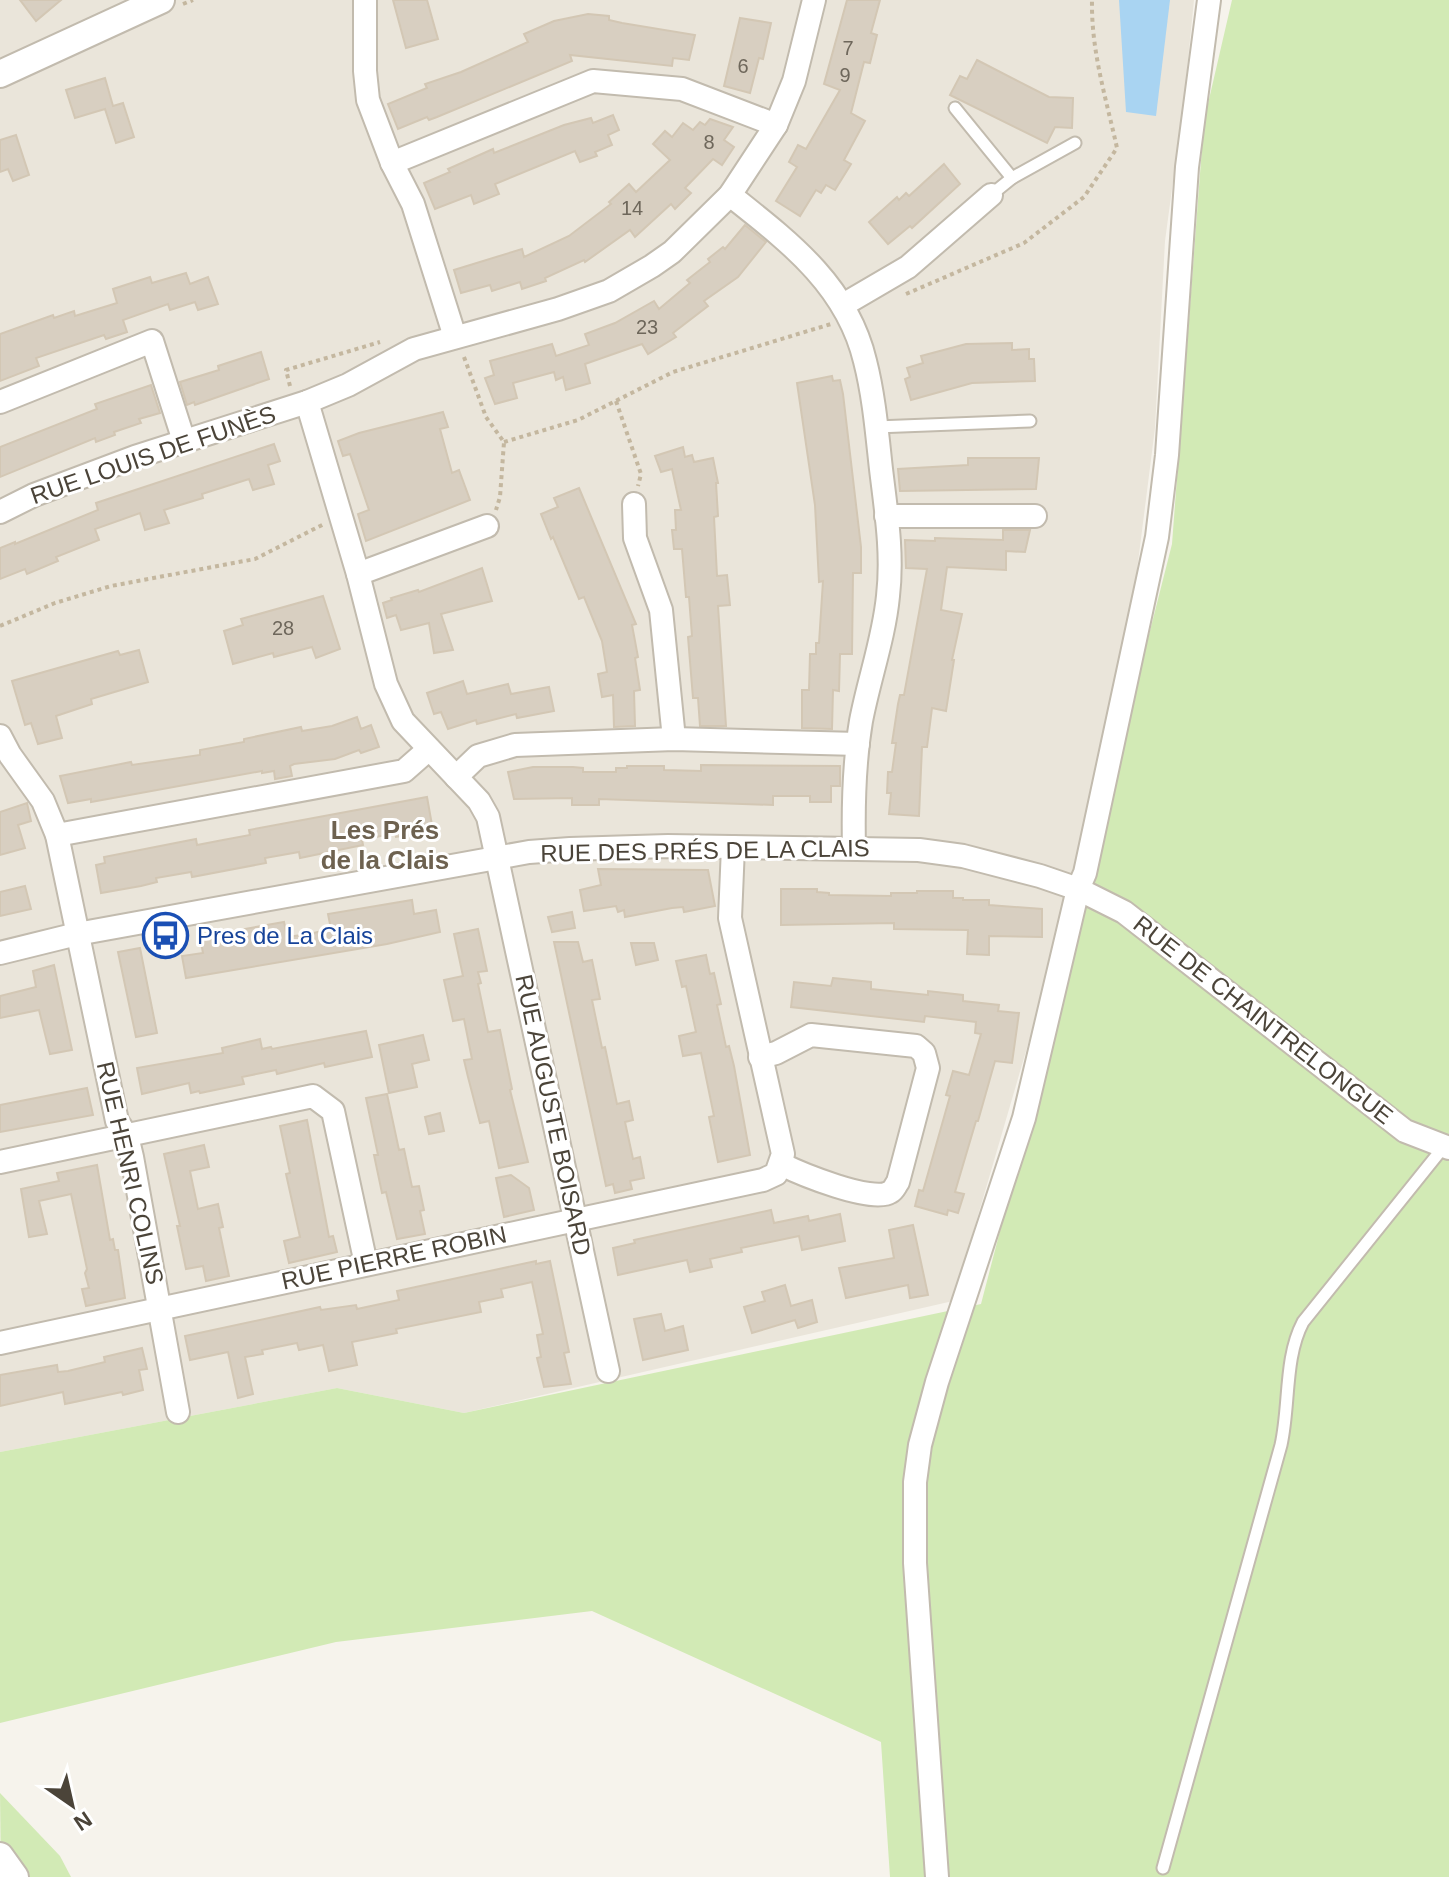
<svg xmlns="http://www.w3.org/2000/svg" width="1449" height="1877" font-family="Arial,sans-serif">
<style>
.residential{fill:#eae5da}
.green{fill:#d2eab5}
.water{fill:#a9d4f2}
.building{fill:#d8cfc1;stroke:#d3c7b4;stroke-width:2}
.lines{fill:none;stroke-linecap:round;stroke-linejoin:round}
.service-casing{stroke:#c2bbae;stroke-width:15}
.minor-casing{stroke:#c2bbae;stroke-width:26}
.tertiary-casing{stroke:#c2bbae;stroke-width:30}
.path{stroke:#c4b79f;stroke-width:4;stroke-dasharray:4 4;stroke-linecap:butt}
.service{stroke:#fff;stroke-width:11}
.minor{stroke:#fff;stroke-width:22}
.tertiary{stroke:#fff;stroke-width:26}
.labels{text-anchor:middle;stroke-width:6;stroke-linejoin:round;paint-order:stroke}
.number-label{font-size:20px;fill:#6e675b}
.street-label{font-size:24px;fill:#4b4439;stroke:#fff}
.transit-label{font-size:24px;fill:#164399;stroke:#fff;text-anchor:start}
.neighbourhood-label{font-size:26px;font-weight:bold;fill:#6e6250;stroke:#fff}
</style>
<rect width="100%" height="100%" fill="#f6f3ec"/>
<path class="residential" d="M0,0H1194L1184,100L1165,241L1155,428L1135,586L1094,772L1083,856L953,1301L464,1413L337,1388L0,1452Z"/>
<g class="green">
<path d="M1232,0H1449V1877H890L881,1742L592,1611L336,1642L0,1723V1452L337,1388L464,1413L981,1304L1091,882L1118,757L1172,544L1204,121Z"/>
<path d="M0,1793L60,1856L71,1877H1Z"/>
</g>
<path class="water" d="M1119,0H1170L1156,116L1126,112Z"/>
<g class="building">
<path d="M20,0H61L36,21Z"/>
<path d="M393,0H427L438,39L406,48Z"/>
<path d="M847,0H880L871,33L877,35L870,63L864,62L851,113L865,121L844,160L851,164L835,190L826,185L821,193L816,190L800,216L776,201L797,167L789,162L798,145L806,149L840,90L824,84Z"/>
<path d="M588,14L609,16V20L622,23L695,35L689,60L673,58L672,66L570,55L572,61L437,117L429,120L427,117L398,129L388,104L427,88L425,84L461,72L528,42L524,34L554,21Z"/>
<path d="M740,18L771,23L763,59L759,58L750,93L724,86Z"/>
<path d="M977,60L1049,97L1073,98L1072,128L1055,127L1047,143L950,95L960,76L967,79Z"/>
<path d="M105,78L113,106L123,103L134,137L116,143L105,109L75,118L66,90Z"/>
<path d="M613,115L619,130L608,135L612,145L595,152L597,156L580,162L575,151L495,184L499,194L474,204L471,195L435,209L424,183L450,172L448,169L493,149L494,153L564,125L591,118L593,123Z"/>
<path d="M710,119L733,127L724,140L734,147L722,165L713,159L685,188L691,193L675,209L671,204L635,237L630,230L585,262L584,260L545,278L546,281L522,289L520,282L492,291L490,285L461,293L454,270L522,249L524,257L569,236L611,204L609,202L629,184L636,192L670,160L653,144L665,131L672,137L683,123L693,130L700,122L705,125Z"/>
<path d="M16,135L29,175L13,181L8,169L0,172V140Z"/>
<path d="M944,164L960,184L912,228L910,226L888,244L869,222L897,197L899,200L906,193L909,196Z"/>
<path d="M745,225L766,242L738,277L704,301L708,306L673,333L676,337L648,354L642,344L585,364L590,383L566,390L563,377L556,380L554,372L513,383L517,398L495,404L485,378L494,375L490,361L552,344L556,356L589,345L585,334L615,323L654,301L659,309L690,283L687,280L710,262L708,259L723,247L725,249Z"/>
<path d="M186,273L190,284L208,277L218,304L198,310L195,302L170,310L168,304L123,320L127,332L106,339L104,335L36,358L39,366L0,381V334L53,315L54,318L74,311L75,316L117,303L113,289L150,277L152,283Z"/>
<path d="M1012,343V350L1029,349V359H1034L1035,381L972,383L911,400L905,379L910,377L907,368L923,363L921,356L966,344Z"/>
<path d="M261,352L269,379L195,405L194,402L187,405L180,382L219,370L218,366Z"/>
<path d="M832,376L833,381L840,380L843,394L861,547V573H853L852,654H840L839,691L833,690L832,729L802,728V690H809L810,654H816V643H819L823,581L819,582L815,505L797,383Z"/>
<path d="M151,385L160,413L139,419L141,423L114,432L115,435L96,442L95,438L0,477V447L97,409L95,404Z"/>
<path d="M443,412L448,427L440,429L452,473L459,470L470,500L366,541L358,514L369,510L350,454L343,456L338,441L359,433Z"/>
<path d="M274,444L280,461L268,465L274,484L253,490L249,479L202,494L203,498L164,510L169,523L145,530L140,513L95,529L99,540L56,557L58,561L27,574L25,569L0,579V548L15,542V544L98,510L96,503Z"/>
<path d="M683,447L685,457L692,455L694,462L713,458L718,483H716L718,516L714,517L717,576L727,575L730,605L718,606L726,726H700L698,698H693L688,637L692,636L689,597H686L682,549H674L672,530H676L675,510H681L672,469L661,472L655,456Z"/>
<path d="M968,458H1039L1036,489L900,491L898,469L968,465Z"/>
<path d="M579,488L636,624L632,625L638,657L635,658L640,690L634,691L635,726L614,727L613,695L602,697L598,674L607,672L602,641L584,597L579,599L553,537L551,539L541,514L558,507L554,498Z"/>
<path d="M1003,530H1030L1025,552L1006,551V570L947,567L941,610L962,614L952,660H954L946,711L932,708L927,747H922L919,816L889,814L891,793H887L888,772H892L896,743H892L898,704L900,695H904L927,569L906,568L905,540L935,541V538L1003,540Z"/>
<path d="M482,568L492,601L441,614L453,650L434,653L429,623L401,630L396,615L387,618L383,603L392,600L391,598L418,590L419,592Z"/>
<path d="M323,596L340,649L316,658L312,647L274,657L273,653L233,664L224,631L243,625L241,619Z"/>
<path d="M139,650L148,682L91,699L92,704L56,716L62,738L38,744L31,723L25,725L12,681L118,651L120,655Z"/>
<path d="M463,681L467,694L508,684L511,694L549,687L554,711L517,718L516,714L477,724L476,720L448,729L441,712L434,714L427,693Z"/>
<path d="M357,717L361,729L371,725L379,747L361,753L359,750L335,759L294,764L290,766L292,776L275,779L274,771L262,773V771L91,802V799L68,803L60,776L131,762L132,765L200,755V750L244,742V739L301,727L302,731L332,726Z"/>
<path d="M701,765L840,766V786H831V802H810V796H773V805L599,799V805H572V798L514,799L508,772L533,767H573L583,768V772H616V768H627V766H664V770L701,771Z"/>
<path d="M427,797L432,825L416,828L417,834L396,837L395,833L362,840L363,845L300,858L299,852L265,858L266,863L192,877L191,872L156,878L157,882L141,886L101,893L96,865L105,863L104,857L196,839L197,845L223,840L250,835L249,830Z"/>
<path d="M27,803L31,821L18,825L25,848L0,855V812Z"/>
<path d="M598,869L708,870L715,906L684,912L683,907L672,908L625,917L624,910L618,912L616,906L584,911L580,890L601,885Z"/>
<path d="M25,886L31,909L0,916V892Z"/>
<path d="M781,889H817V892L829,893V895L891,896V893H917V891H953V898H963V900H989V905L1042,909V937L989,936V955L967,954L968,930L894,929V923L781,925Z"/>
<path d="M412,900L414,914L436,910L440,932L387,944L186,978L182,956L203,953L200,937L284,922L287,937L309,934L331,929L328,914Z"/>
<path d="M572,912L575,928L552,932L548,917Z"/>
<path d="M478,929L487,971L478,972L481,983L478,984L488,1032L500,1030L512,1089L510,1090L528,1162L499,1168L489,1121L480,1123L468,1077L464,1060L472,1059L464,1019L453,1021L444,980L463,976L454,934Z"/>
<path d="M554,942H578L583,962L592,960L600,999L592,1000L602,1048L605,1047L617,1104L629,1101L633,1120L625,1122L633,1159L640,1157L644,1178L630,1181L632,1189L615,1193L613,1184L606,1186Z"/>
<path d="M631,943H654L658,960L636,965Z"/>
<path d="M140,948L157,1033L136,1037L118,952Z"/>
<path d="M706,955L710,974L714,973L721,1004L717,1005L726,1047L729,1046L734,1066L750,1155L718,1162L709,1117L714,1116L701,1053L683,1056L679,1036L696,1032L686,986L682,987L676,961Z"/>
<path d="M54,965L72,1050L50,1054L39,1010L0,1018V996L36,987L33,971Z"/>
<path d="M833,978L871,982V989L928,995V991L963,995V1001L999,1005L998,1011L1019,1013L1012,1063L995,1061L978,1121H976L955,1192L964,1194L958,1213L948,1210L947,1215L915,1206L919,1190L923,1191L933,1156L950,1096L946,1095L953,1071L969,1075L981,1034L975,1033L976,1022L925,1016L924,1022L791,1007L794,982L831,986Z"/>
<path d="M366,1031L372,1057L325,1067L324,1063L277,1074L276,1070L242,1077L244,1084L200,1093L199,1091L191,1093L189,1083L142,1094L137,1068L223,1053L222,1048L260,1039L262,1049L271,1047L272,1049Z"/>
<path d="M423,1035L429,1060L412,1064L417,1087L389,1093L379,1045Z"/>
<path d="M87,1088L93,1115L0,1132V1105Z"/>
<path d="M387,1094L399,1150L404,1149L412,1187L419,1186L424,1210L420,1211L425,1234L397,1239L386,1192L382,1193L374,1155H378L366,1098Z"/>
<path d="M440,1113L444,1131L429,1134L425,1117Z"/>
<path d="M307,1120L329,1237L333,1236L337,1252L289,1263L284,1241L300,1237L286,1174L290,1173L280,1126Z"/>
<path d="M204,1145L209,1167L190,1171L198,1209L218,1204L223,1227L219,1228L229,1276L206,1281L203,1266L186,1269L177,1226H180L164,1154Z"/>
<path d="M97,1165L110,1240L113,1239L115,1250H118L125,1298L86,1306L82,1289L89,1288L85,1273L87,1269L71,1194L39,1201L47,1234L29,1237L21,1189L59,1181L57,1173Z"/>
<path d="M511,1175L529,1188L534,1210L504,1217L496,1178Z"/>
<path d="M771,1210L774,1223L808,1216L809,1221L840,1214L845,1241L802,1250L799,1236L741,1248L742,1252L710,1259L712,1267L690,1272L687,1260L618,1275L613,1248L635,1243L634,1240Z"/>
<path d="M913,1225L928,1295L910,1298L908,1285L846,1298L839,1268L894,1258L889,1230Z"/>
<path d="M536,1261V1264L550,1261L569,1352L564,1353L571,1384L544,1387L537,1358L541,1357L537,1335L543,1334L532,1282L501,1289L503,1297L479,1302L481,1312L396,1329L397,1333L352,1342L357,1365L329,1371L323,1345L299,1350L297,1343L262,1350L263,1354L245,1357L253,1394L238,1398L228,1352L190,1360L185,1336L320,1307L321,1310L356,1305L357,1309L399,1300L397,1291Z"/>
<path d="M785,1285L791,1306L812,1300L817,1322L798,1328L795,1320L752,1333L744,1307L765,1301L762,1292Z"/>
<path d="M661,1314L665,1331L683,1326L688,1350L643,1360L634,1319Z"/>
<path d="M142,1348L147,1369L139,1370L143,1390L123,1395L122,1392L65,1404L63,1392L0,1406V1375L57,1365L58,1372L68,1371L105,1362L104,1357Z"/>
</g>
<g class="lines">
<defs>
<g id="service">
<path d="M955,108L1012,178"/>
<path d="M991,195L1012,178L1075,143"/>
<path d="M876,427L1030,421"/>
<path d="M1163,1868L1281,1445C1290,1405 1284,1358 1303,1322L1446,1144"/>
</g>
<g id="minor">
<path d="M365,0V71L368,100L392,163L413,204L455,337"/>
<path d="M392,163L593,81L682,89L776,125"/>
<path d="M730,195C788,241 847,285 865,361C874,396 877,433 881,469C886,511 893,553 888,596C884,638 869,679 861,721C854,763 853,805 854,848"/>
<path d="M843,305L908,267L991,195"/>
<path d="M0,402L152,341L184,441"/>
<path d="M307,402L358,574L386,684L403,721L479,801L488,817L608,1371"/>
<path d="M634,504L635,538L661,610L674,739"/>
<path d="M0,512L34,495L135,457L307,402L348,385L414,349L558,309L609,291L652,266L672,252L730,195L776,125L794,81L814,0"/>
<path d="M886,516H1035"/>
<path d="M358,574L487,526"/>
<path d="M0,736L10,755L43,801L57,835L117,1121L127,1136L132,1157L178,1412"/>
<path d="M456,777L478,756L515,745L674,739L858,744"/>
<path d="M57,835L404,771L429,749"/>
<path d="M0,953L77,934L529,852L570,849L668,846L919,850L963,856L1040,876L1078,889L1124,912L1405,1131L1449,1148"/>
<path d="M760,1057L776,1053L811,1035L916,1046L924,1053L928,1068L898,1182C895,1186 894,1190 890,1192C873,1204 799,1173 781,1164"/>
<path d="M0,1162L313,1096L333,1111L366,1264"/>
<path d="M0,1343L763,1180L776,1174L783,1154L730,918L733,847"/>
<path d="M937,1877L915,1563V1482L920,1445L937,1382L1024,1118L1078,889L1085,873L1157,537L1167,455L1187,167L1209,0"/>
</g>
<g id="tertiary">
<path d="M0,74L161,0"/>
<path d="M0,1856L15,1877"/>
</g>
</defs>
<use href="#service" class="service-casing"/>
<use href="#minor" class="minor-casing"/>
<use href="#tertiary" class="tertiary-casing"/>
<g class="path">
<path d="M183,4L193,0"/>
<path d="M906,294L1024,243L1084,197L1117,148C1106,98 1091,51 1092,0"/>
<path d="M464,357L486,417L504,442L500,497L496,510"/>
<path d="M290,386L286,370L380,342"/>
<path d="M616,401L641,474L638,486"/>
<path d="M504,442L578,420L673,372L831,324"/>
<path d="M0,626L55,603L111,586L255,559L324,524"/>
</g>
<use href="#service" class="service"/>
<use href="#minor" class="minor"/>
<use href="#tertiary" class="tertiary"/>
</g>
<defs>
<symbol id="bus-ring" viewBox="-11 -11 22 22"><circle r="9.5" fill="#fff" stroke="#1a4fb4" stroke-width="1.5"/><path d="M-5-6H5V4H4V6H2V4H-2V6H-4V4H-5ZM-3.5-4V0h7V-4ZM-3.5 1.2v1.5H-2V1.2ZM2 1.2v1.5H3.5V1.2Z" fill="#1a4fb4"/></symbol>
</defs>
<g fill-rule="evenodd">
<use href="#bus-ring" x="140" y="910" width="51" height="51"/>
</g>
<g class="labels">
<g class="number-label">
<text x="848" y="55">7</text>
<text x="743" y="73">6</text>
<text x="845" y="82">9</text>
<text x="709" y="149">8</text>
<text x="632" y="215">14</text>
<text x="647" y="334">23</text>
<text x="283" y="635">28</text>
</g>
<g class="street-label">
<text transform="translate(153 455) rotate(-19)" y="8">RUE LOUIS DE FUNÈS</text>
<text transform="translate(705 851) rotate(-1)" y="8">RUE DES PRÉS DE LA CLAIS</text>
<text transform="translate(1263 1020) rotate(38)" y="8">RUE DE CHAINTRELONGUE</text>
<text transform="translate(553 1115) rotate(78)" y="8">RUE AUGUSTE BOISARD</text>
<text transform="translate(130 1173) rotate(77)" y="8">RUE HENRI COLINS</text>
<text transform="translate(394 1258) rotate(-12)" y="8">RUE PIERRE ROBIN</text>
</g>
<g class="transit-label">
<text x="197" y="944">Pres de La Clais</text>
</g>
<g class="neighbourhood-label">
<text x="385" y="839">Les Prés<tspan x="385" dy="30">de la Clais</tspan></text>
</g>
</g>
<g transform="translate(72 1805) rotate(146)" stroke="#ffffff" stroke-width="6" paint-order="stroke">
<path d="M0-6L14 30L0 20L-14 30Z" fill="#4b4439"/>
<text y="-12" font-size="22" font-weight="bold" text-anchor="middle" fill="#4b4439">N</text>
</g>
</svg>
